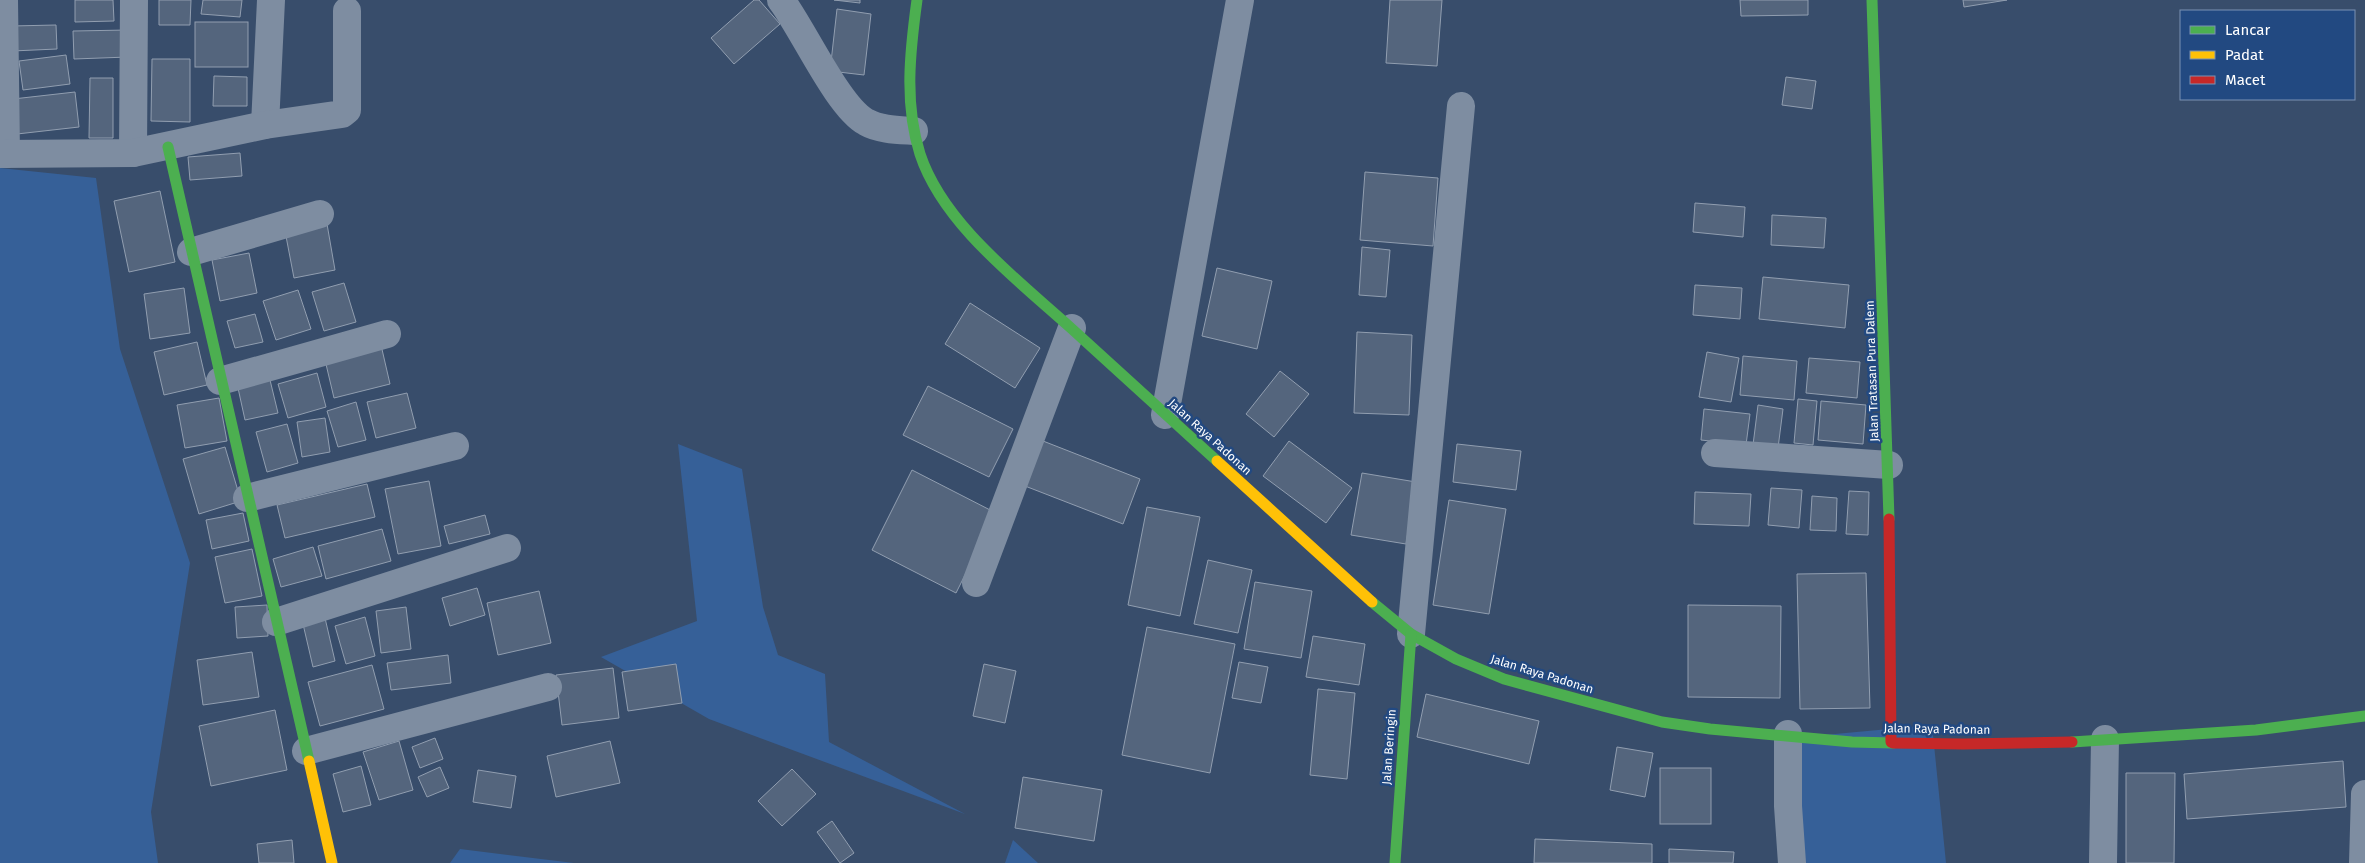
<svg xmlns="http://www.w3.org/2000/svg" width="2365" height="863" font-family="'Fira Sans',sans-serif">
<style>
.green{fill:#366098}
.building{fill:#54657d;stroke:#919eb0}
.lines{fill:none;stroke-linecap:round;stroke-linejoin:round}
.street{stroke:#7e8da1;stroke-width:28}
.fast{stroke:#4caf50;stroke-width:11}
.slow{stroke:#ffc107;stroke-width:11}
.jam{stroke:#c62828;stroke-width:11}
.labels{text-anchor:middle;stroke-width:5;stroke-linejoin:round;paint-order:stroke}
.street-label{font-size:12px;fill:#fff;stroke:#224981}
</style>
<rect width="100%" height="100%" fill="#384d6b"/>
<g class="green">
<path d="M0,168L96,178L120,349L190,563L151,812L158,863H0Z"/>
<path d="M678,444L742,469L763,607L778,655L825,674L829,742L965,814L709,719L601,657L697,621Z"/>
<path d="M1932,725L1946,863H1804L1792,738Z"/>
<path d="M1013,840L1038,863H1005Z"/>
<path d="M460,849L574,863H450Z"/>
</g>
<g class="building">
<path d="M75,0H113L114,21L75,22Z"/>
<path d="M159,0H191L190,25H159Z"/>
<path d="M203,0H242L240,17L201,14Z"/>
<path d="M754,0H759L780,24L734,64L711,38Z"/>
<path d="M834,0H860V3Z"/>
<path d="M1390,0H1442L1437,66L1386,63Z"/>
<path d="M1740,0H1808V15L1741,16Z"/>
<path d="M1963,0H2007L1964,7Z"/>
<path d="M837,9L871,14L864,75L830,71Z"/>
<rect x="195" y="22" width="53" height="45"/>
<path d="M56,25L57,49L12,51L11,26Z"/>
<path d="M128,30V57L74,59L73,31Z"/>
<path d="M66,55L70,84L23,90L19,61Z"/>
<path d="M152,59H190V122L151,121Z"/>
<path d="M214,76L247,77V106H213Z"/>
<path d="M1786,77L1816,81L1812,109L1782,105Z"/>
<path d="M90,78H113V138H89Z"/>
<path d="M75,92L79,127L17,134L13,99Z"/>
<path d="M240,153L242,176L190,180L188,157Z"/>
<path d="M1365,172L1438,178L1433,246L1360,240Z"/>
<path d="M160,191L175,262L129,272L114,201Z"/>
<path d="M1695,203L1745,207L1743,237L1693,232Z"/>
<path d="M1772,215L1826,218L1824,248L1771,245Z"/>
<path d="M327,224L335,270L294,278L285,231Z"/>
<path d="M1362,247L1390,250L1386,297L1359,295Z"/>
<path d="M249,253L257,293L220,301L212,260Z"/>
<path d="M1217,268L1272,281L1257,349L1202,336Z"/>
<path d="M1763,277L1849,285L1845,328L1759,319Z"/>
<path d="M344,283L356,322L324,331L312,292Z"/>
<path d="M1695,285L1742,288L1740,319L1693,315Z"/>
<path d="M184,288L190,333L150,339L144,294Z"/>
<path d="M298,290L311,329L276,340L263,301Z"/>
<path d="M970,303L1040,348L1015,388L945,344Z"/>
<path d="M255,314L263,342L235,348L227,321Z"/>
<path d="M1357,332L1412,335L1409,415L1354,413Z"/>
<path d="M197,342L207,385L164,395L154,352Z"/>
<path d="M381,345L390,384L334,398L325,360Z"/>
<path d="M1707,352L1739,358L1731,402L1699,397Z"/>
<path d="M1743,356L1797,361L1794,400L1740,395Z"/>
<path d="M1809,358L1860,362L1857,398L1806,393Z"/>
<path d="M1280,371L1309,394L1274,437L1246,414Z"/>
<path d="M317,373L326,407L288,418L278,384Z"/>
<path d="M270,380L278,413L245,420L238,388Z"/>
<path d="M928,386L1013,429L989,477L903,435Z"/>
<path d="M407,393L416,428L376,438L367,402Z"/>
<path d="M219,398L227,441L185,448L177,405Z"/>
<path d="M1798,399L1817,401L1813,445L1794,443Z"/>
<path d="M1821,401L1866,405L1863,444L1818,440Z"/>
<path d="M356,402L366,440L338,447L327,411Z"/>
<path d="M1758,405L1783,409L1778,448L1753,445Z"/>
<path d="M1704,409L1750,414L1746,445L1701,440Z"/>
<path d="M325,418L330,452L302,457L297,422Z"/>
<path d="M287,424L298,463L267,472L256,432Z"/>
<path d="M1043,441L1140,479L1123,524L1025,486Z"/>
<path d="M1289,441L1352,488L1326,523L1263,476Z"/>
<path d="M1457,444L1521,451L1516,490L1453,482Z"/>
<path d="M225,447L241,501L199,514L183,459Z"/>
<path d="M912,470L996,513L956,593L872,550Z"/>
<path d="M1362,473L1416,482L1406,544L1351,535Z"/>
<path d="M429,481L441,546L398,554L385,489Z"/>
<path d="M367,484L375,517L285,538L277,505Z"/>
<path d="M1771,488L1802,490L1799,528L1768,525Z"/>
<path d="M1849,491L1869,492L1868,535L1846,534Z"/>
<path d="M1695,492L1751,494L1749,526L1694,524Z"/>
<path d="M1812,496L1837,498L1836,531L1810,530Z"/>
<path d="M1449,500L1506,509L1489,614L1433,605Z"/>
<path d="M1147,507L1200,517L1180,616L1128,605Z"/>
<path d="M243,513L249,541L212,549L206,520Z"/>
<path d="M485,515L490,534L449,544L444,526Z"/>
<path d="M382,529L391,561L326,579L318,546Z"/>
<path d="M313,547L322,576L281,587L273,559Z"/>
<path d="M252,549L262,596L225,603L215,557Z"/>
<path d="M1208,560L1252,570L1238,633L1194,624Z"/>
<path d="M1866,573L1870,708L1800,709L1797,574Z"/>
<path d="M1255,582L1312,591L1301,658L1244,649Z"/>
<path d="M477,588L485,615L450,626L442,598Z"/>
<path d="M539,591L551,643L498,655L487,603Z"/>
<path d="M267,605L268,636L237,638L235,607Z"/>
<path d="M1688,605L1781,606L1780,698L1688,697Z"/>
<path d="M406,607L411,649L381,653L376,611Z"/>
<path d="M365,617L375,656L346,664L335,626Z"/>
<path d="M325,618L335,661L313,667L303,624Z"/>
<path d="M1147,627L1235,644L1210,773L1122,755Z"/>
<path d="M1313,636L1365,644L1359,685L1306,677Z"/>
<path d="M252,652L259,697L203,705L197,660Z"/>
<path d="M448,655L451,683L391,690L387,663Z"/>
<path d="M1239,662L1268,667L1261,703L1232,698Z"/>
<path d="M676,664L682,703L628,711L622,672Z"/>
<path d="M984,664L1016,671L1005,723L973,716Z"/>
<path d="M372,665L384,709L320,726L308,682Z"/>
<path d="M613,668L619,718L562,725L556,675Z"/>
<path d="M1318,689L1355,693L1347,779L1310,775Z"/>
<path d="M1426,694L1539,721L1529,764L1417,737Z"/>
<path d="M275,710L287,770L211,786L199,726Z"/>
<path d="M435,738L443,759L420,768L412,747Z"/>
<path d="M399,741L413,790L379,800L363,752Z"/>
<path d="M610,741L620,783L556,797L547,756Z"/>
<path d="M1617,747L1653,753L1645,797L1610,790Z"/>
<path d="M2343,761L2346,807L2187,819L2184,774Z"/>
<path d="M361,766L371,805L343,812L333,774Z"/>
<path d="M440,767L449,788L427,797L418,777Z"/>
<rect x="1660" y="768" width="51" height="56"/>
<path d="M792,769L816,794L782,826L758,801Z"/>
<path d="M478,770L516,776L511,808L473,802Z"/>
<path d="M2126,773H2175L2174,863H2126Z"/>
<path d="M1023,777L1102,790L1094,841L1015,828Z"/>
<path d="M832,821L854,853L840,863L817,832Z"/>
<path d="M1535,839L1652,844V863H1534Z"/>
<path d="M292,840L294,863H259L257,844Z"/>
<path d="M1669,849L1734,852L1733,863H1669Z"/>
</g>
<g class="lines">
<g class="street">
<path d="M4,0L6,154"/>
<path d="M781,0C803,29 838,107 866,122C880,130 899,130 914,131"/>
<path d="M265,125L271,0"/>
<path d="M133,153L134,0"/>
<path d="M0,154L133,153L265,125L342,114L347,110V11"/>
<path d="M191,252L320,214"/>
<path d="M220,381L387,334"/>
<path d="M1165,415L1240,0"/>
<path d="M1715,453L1889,465"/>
<path d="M247,498L455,446"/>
<path d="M976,583L1072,328"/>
<path d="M276,622L507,548"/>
<path d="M1411,634L1461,106"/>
<path d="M1788,734V806L1792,863"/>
<path d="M306,751L548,687"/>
<path d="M2103,863L2105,739"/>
<path d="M2363,863L2365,794"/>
</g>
<g class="fast">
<path d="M917,0C910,51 904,104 920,154C943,224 1018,280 1072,329C1120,373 1169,417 1217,461"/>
<path d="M1872,0L1889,519"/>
<path d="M168,147L309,761"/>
<path d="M1372,602L1411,634L1456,659L1504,679L1662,722L1710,729L1852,742L1893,743"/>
<path d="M2072,742L2256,730L2365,716"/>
<path d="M1395,863L1411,634"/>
</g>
<g class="slow">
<path d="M1217,461L1372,602"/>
<path d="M309,761L332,863"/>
</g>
<g class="jam">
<path d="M1889,519L1891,742"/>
<path d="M1893,743L1963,744L2072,742"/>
</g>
</g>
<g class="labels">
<g class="street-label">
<text transform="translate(1872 371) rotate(-92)" y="4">Jalan Tratasan Pura Dalem</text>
<text transform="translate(1210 437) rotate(42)" y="4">Jalan Raya Padonan</text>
<text transform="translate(1542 674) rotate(17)" y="4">Jalan Raya Padonan</text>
<text transform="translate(1937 729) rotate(1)" y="4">Jalan Raya Padonan</text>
<text transform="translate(1389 747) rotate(-86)" y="4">Jalan Beringin</text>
</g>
</g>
<rect x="2180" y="10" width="175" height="90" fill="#224981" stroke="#7a92b3"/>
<rect x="2190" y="26" width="25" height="8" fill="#4caf50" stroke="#7a92b3"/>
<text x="2225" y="35" font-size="15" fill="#ffffff">Lancar</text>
<rect x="2190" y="51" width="25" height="8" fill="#ffc107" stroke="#7a92b3"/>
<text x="2225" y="60" font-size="15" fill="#ffffff">Padat</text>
<rect x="2190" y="76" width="25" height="8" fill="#c62828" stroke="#7a92b3"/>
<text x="2225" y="85" font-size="15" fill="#ffffff">Macet</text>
</svg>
